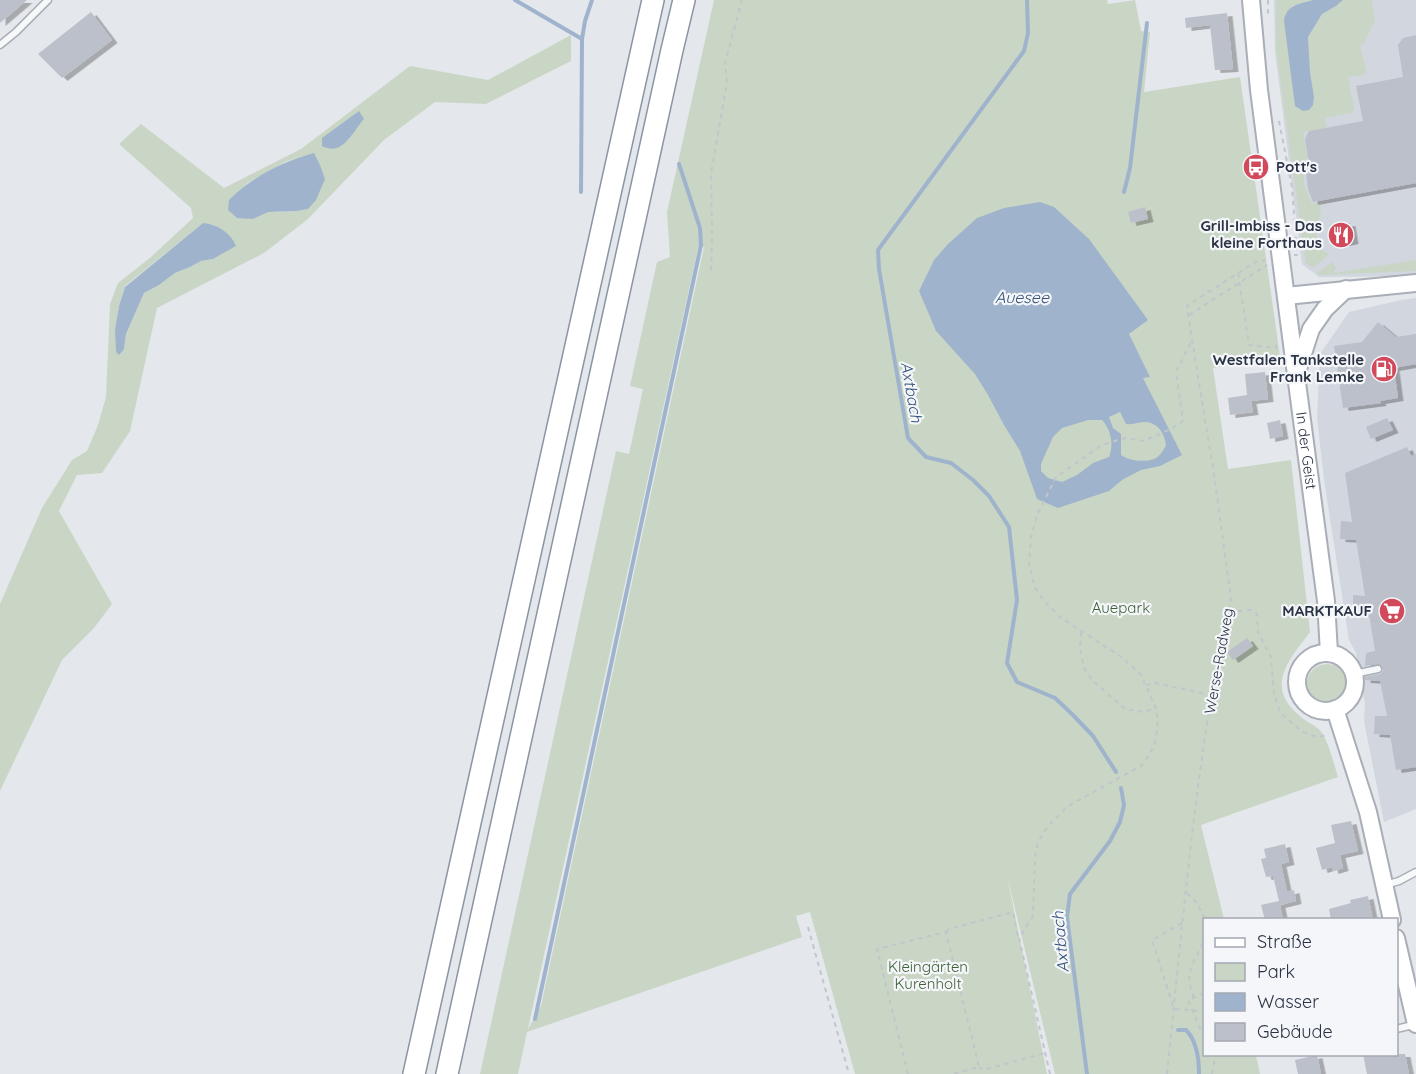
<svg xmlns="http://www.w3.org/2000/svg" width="1416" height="1074" font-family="Quicksand,sans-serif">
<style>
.built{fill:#d2d6de}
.green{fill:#c9d6c5;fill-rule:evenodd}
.water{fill:#9fb4cc;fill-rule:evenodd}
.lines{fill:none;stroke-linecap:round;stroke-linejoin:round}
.stream{stroke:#9fb4cc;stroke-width:4}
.building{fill:#bbc0ca;filter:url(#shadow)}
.lane-casing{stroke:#a9aeb7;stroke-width:9}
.secondary-casing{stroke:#a9aeb7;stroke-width:20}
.highway-casing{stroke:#8b94a3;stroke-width:24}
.path{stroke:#c2c5cb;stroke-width:2;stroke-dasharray:4.5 4.5;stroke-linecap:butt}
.lane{stroke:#f7f8fa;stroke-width:6}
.secondary{stroke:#fff;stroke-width:16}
.highway{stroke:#fff;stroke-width:21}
.labels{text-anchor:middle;stroke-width:4.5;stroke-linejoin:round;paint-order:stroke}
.poi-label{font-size:15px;font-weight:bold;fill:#2b3445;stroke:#f4f6f9;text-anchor:end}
.street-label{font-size:15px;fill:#2b3445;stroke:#f4f6f9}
.park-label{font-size:15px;fill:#3f6138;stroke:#f4f6f9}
.water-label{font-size:16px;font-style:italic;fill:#34527a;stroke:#f4f6f9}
</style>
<defs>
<filter id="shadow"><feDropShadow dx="5.5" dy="3" stdDeviation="0" flood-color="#0004"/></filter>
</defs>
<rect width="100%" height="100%" fill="#e4e7ec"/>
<g class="built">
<path d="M1274,0H1416V276L1319,277L1302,264L1275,51Z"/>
<path d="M1416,298V809L1384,822L1364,721L1365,704L1356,653L1349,640L1324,480L1317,417L1320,354L1349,312L1401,300Z"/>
</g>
<g class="green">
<path d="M714,0H1107L1108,4L1135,0L1141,31L1150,32L1144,92L1240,77L1280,356L1213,368L1228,469L1291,460L1310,632C1289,660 1264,687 1300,716C1306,722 1318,726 1322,733C1329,744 1334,764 1338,777L1201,825L1224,919L1204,920V1054L1256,1055L1260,1074H1055L1007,876L1047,1074H855L810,912L796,916L802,937L527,1032L518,1074H480L616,451L629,454L643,389L630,386L657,262L670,257L667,212ZM704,247L541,1006L528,1029L698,248Z"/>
<path d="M1276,0H1313L1291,6L1313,105L1314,97L1310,72L1308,37L1322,14L1336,6L1343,0H1372L1375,20L1363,45H1360L1366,72L1364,75L1348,77L1354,109L1352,113L1325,118L1327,128L1303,132L1308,164L1304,166V185L1312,204L1319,202L1321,215L1317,223L1316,235L1323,251L1329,254L1313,268L1306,263L1276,51Z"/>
<path d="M571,35V61L486,104L435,102L384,140L308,219L264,253L157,308L130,431L102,473L77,475L59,511L112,604L94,628L62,660L0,791V604L42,508L72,460L87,451L98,425L106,397L110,304L118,283L151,257L193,218L191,208L119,144L141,124L224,188L301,149L410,66L488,80ZM303,156L308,209L297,211L268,212L246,184L285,162ZM203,223L235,246L213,259L201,261L190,267L175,273L159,285L144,293L126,334L124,349L115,329L119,306L125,286Z"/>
<path d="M1416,260V271L1319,275L1317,273L1332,262L1336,268L1334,271L1335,273Z"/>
<circle cx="1327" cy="684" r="20"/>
</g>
<g class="water">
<path d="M1313,0H1343L1336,6L1322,14L1308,37L1310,72L1314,97L1313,105L1309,110L1303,111L1295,106L1284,21C1286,5 1299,4 1313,0Z"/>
<path d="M359,111L364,119C352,132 343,157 322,146V138Z"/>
<path d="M314,153L320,165L325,179L316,200L308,209L297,211L268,212L253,219L237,218L228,210L229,200C254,176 281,162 314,153Z"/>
<path d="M1040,202L1054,207L1089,239L1148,320L1129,334L1150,377L1143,378L1182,455L1160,466L1141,470L1122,480L1109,491L1058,508L1037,499L1020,451L1004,425L988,395L975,374L936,331L919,291L934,260L948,244L977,218L1004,208ZM1120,412L1126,424C1134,425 1139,422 1146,422C1159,423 1165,435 1166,446C1163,450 1160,456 1156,458C1147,463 1129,461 1121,455V434L1113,428L1109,417ZM1088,420H1102C1111,430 1114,444 1109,457L1093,463L1077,475L1062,482L1048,478L1041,471V464L1053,437L1062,428Z"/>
<path d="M203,223C217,224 231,233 236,246L213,259L201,261L190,267L175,273L159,285L144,293L126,334L124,349L119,355L116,352L115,329L119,306L125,287Z"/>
</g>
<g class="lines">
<g class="stream">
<path d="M515,0L582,39"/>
<path d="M1027,0L1028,33L1024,51L878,250L879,269L908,438L926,457L951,463L973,480L989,496L1009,527L1017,600L1007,663L1017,682L1055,698L1073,715L1093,736L1116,772"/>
<path d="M581,192L582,39L585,21L592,0"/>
<path d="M1124,192L1130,168L1147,23"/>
<path d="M535,1019L701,245L700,228L679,164"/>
<path d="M1178,1030H1186C1197,1041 1199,1059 1199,1074"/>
<path d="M1087,1074L1067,917L1070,894L1110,841L1120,822L1124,805L1121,788"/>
</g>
</g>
<g class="building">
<path d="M0,0H27L0,23Z"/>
<path d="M91,12L112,40L62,78L38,54Z"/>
<path d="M1227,13L1233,69L1215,70L1210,25L1186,28L1185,18Z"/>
<path d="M1416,35V183L1313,202L1308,189L1306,173V165H1309L1305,139L1309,131L1363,121L1356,86L1403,77L1398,45L1403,38Z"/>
<path d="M1145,207L1148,219L1131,223L1128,212Z"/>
<path d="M1350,223L1353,241L1340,244L1337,225Z"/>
<path d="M1378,322L1396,337L1416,334V364L1394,368L1398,398L1380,401L1381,403L1343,408L1334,346L1362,342Z"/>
<path d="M1265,372L1268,399L1251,401L1253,412L1230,415L1228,398L1247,395L1245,374Z"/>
<path d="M1387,418L1393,430L1371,439L1366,427Z"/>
<path d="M1280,420L1283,436L1270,439L1267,423Z"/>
<path d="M1407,447L1411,456L1416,454V767L1396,770L1390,735L1374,734L1375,716H1387L1380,681L1365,680V677L1380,674L1383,671V669L1379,664L1365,666L1366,653L1375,651L1369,614L1353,613V595L1365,596L1356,540L1340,539L1341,521L1352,522L1345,473Z"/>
<path d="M1247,638L1253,646L1233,660L1227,652Z"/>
<path d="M1351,821L1358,851L1340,855L1343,868L1333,871L1332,867L1322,870L1316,848L1335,843L1331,825Z"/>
<path d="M1285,844L1289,862L1281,864L1287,892L1294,890L1296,901L1280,905L1283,920H1265L1261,905L1279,901L1273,876L1266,877L1261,859L1266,858L1264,849Z"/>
<path d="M1368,896L1373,920H1331L1329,909L1351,903L1350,900Z"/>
<path d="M1363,1054H1405L1409,1074H1367Z"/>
<path d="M1317,1055L1321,1074H1298L1295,1060Z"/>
</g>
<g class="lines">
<defs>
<g id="lane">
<path d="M0,45L16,32L48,0"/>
<path d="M1354,674L1378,669"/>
<path d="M1385,885L1399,881L1416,872"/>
<path d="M1396,1029L1413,1025"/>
</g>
<g id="secondary">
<path id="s1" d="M1251,0L1259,90L1296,375L1326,601L1329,653"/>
<path d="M1286,296L1416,283"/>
<path d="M1298,369L1311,329L1325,309L1346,289"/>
<circle cx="1326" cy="682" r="29"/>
<path d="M1335,709L1368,812L1392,920"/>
<path d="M1396,938L1416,1024"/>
</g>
<g id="highway">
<path d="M414,1074L653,0"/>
<path d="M447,1074L672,50L684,0"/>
</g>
</defs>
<use href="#lane" class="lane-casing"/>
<use href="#secondary" class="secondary-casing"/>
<use href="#highway" class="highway-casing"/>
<g class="path">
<path d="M1268,0V14"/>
<path d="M1279,121L1292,187L1297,255H1294"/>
<path d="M711,270L712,238L711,173L727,83L725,63L742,0"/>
<path d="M1238,273L1249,345L1276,348V345"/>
<path d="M1189,315L1267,265"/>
<path d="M1229,612L1251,610L1257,614L1258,632L1271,657L1274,694L1280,712L1301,731L1317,737L1329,735"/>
<path d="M1081,632L1080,648L1084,668L1093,681L1125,709L1144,712L1156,708L1141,675L1135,669L1120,656L1060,617L1046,603L1035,588L1029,564L1031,537L1037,515L1056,477L1102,445L1125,438L1144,441L1171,429L1183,421L1176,372L1192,340"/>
<path d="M1146,685L1156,683L1210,695"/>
<path d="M1187,893L1196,902L1206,920"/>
<path d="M1182,923L1152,940L1174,1009L1200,1011"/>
<path d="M808,927L849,1074"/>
<path d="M946,932L949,929L1013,912L1018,937"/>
<path d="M1204,993L1188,1000L1201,1031L1204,1029"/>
<path d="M1194,998C1182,967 1196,965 1204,938"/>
<path d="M979,1067L983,1070L1045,1053"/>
<path d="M908,1074L877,949L946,932L979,1067L953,1074"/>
<path d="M1050,1074L1019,938L1033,916L1035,857L1038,842L1048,826L1068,806L1141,766C1156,749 1160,731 1156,708"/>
<path d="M1167,1074C1180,948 1191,822 1211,697C1217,664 1227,631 1231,598L1213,468L1192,340L1187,306L1257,261L1265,260"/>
<path d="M1212,1074L1216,1054"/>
</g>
<use href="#lane" class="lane"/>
<use href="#secondary" class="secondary"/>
<use href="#highway" class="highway"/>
</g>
<defs>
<symbol id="bus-disc" viewBox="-11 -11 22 22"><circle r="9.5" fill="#d1495b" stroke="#f4f6f9"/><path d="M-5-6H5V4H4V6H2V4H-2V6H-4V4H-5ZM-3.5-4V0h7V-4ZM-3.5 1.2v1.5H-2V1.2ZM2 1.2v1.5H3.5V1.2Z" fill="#fff"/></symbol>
<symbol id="restaurant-disc" viewBox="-11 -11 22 22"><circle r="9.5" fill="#d1495b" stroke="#f4f6f9"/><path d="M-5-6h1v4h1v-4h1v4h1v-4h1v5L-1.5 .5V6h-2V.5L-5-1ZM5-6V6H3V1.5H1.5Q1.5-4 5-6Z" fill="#fff"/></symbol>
<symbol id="fuel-disc" viewBox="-11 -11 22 22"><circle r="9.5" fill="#d1495b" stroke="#f4f6f9"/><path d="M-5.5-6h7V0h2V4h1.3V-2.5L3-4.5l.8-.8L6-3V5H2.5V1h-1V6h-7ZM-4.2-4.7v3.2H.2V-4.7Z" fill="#fff"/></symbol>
<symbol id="supermarket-disc" viewBox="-11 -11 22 22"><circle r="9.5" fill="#d1495b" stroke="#f4f6f9"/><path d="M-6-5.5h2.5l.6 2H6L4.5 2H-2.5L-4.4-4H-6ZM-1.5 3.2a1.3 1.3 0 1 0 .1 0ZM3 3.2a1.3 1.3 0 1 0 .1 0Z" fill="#fff"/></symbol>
</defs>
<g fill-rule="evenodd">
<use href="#bus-disc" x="1241" y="152" width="30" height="30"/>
<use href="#restaurant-disc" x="1326" y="220" width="30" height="30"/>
<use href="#fuel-disc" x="1369" y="354" width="30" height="30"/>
<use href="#supermarket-disc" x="1377" y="596" width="30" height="30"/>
</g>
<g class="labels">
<g class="poi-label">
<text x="1276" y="172" text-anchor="start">Pott's</text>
<text x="1322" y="231">Grill-Imbiss - Das<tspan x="1322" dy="17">kleine Forthaus</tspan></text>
<text x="1364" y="365">Westfalen Tankstelle<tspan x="1364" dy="17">Frank Lemke</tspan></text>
<text x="1372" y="616">MARKTKAUF</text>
</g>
<g class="street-label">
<text dy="5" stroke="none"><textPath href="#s1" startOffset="454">In der Geist</textPath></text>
<text transform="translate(1219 661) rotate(-80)" y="5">Werse-Radweg</text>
</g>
<g class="park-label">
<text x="1121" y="613">Auepark</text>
<text x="928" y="972">Kleingärten<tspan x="928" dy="17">Kurenholt</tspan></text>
</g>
<g class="water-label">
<text x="1022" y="303">Auesee</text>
<text transform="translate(912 392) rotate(80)" y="6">Axtbach</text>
<text transform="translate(1060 942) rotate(-95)" y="6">Axtbach</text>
</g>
</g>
<rect x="1203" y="918" width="195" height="138" fill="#f4f6f9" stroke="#a4a8b1" stroke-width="1.5"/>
<rect x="1215" y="938" width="30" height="9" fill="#ffffff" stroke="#a4a8b1" stroke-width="1.5"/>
<text x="1257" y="948" font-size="18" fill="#2b3445">Straße</text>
<rect x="1215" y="963" width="30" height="18" fill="#c9d6c5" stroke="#a4a8b1" stroke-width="1.5"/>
<text x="1257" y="978" font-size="18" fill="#2b3445">Park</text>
<rect x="1215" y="993" width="30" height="18" fill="#9fb4cc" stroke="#a4a8b1" stroke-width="1.5"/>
<text x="1257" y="1008" font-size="18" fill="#2b3445">Wasser</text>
<rect x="1215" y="1023" width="30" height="18" fill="#bbc0ca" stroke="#a4a8b1" stroke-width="1.5"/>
<text x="1257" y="1038" font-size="18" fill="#2b3445">Gebäude</text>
</svg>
